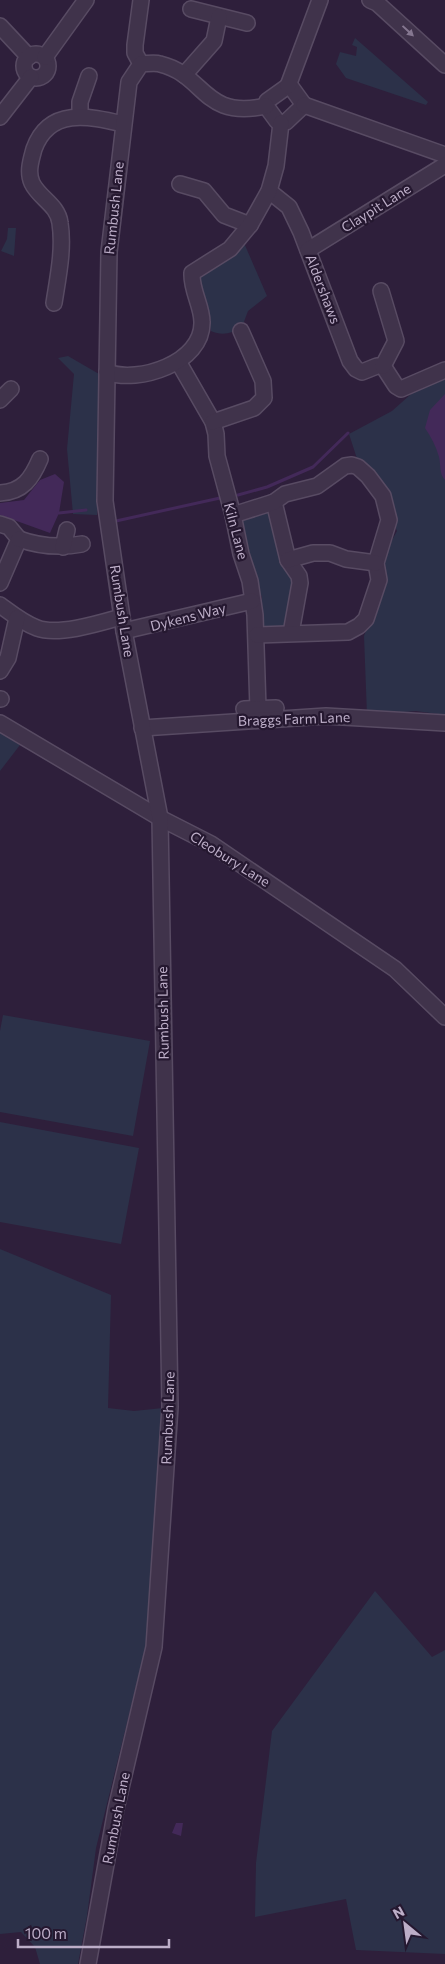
<svg xmlns="http://www.w3.org/2000/svg" width="445" height="1964" font-family="Commissioner,sans-serif">
<style>
.green{fill:#2c3149}
.water{fill:#432959}
.lines{fill:none;stroke-linecap:round;stroke-linejoin:round}
.stream{stroke:#432959;stroke-width:3}
.minor-casing{stroke:#584b63;stroke-width:18}
.minor{stroke:#40334b;stroke-width:15}
.oneway{fill:#857790}
.labels{text-anchor:middle;stroke-width:4.5;stroke-linejoin:round;paint-order:stroke}
.street-label{font-size:14px;fill:#bdaec8;stroke:#251830}
</style>
<rect width="100%" height="100%" fill="#2e1f3b"/>
<g class="green">
<path d="M355,38L428,102L426,105L346,78L336,64L340,52L356,56L357,47L352,45Z"/>
<path d="M8,228H16L14,256L1,251L7,239Z"/>
<path d="M244,243L267,296L248,311L242,327C231,334 222,336 211,331L198,272Z"/>
<path d="M68,356L99,374L101,446L97,515L73,514L67,449L74,374L58,358Z"/>
<path d="M445,377V715L416,711L367,715L364,636L382,587V559L397,531L386,504L361,471L349,434L392,411L419,387Z"/>
<path d="M264,511L269,512L278,527L280,564L295,577L287,623L283,628L266,629L260,618L262,597L254,581L242,527L243,520Z"/>
<path d="M0,733L20,745L0,771Z"/>
<path d="M3,1015L150,1041L133,1136L0,1112V1031Z"/>
<path d="M0,1122L139,1148L121,1244L0,1222Z"/>
<path d="M0,1249L111,1295L108,1408L134,1411L163,1408L147,1642L96,1848L87,1916L78,1964H40L35,1947L21,1932L0,1934Z"/>
<path d="M375,1591L432,1657L445,1650V1954L356,1950L346,1899L255,1917L256,1863L272,1731Z"/>
</g>
<g class="water">
<path d="M445,394V480C439,474 441,465 439,457C436,446 431,437 425,428L430,410Z"/>
<path d="M55,474L64,482L59,513L50,533L0,515V503L24,500L40,480Z"/>
<path d="M176,1823H183L181,1836L172,1833Z"/>
</g>
<g class="lines">
<g class="stream">
<path d="M238,495L267,487L313,467L348,433"/>
<path d="M59,513L86,510"/>
<path d="M116,521L220,498"/>
</g>
<defs>
<g id="minor">
<path d="M370,0L377,3L445,65"/>
<path d="M191,9L247,23"/>
<path d="M0,26L29,57"/>
<circle cx="36" cy="66" r="12"/>
<path d="M45,57L86,0"/>
<path d="M141,64L135,53V45L141,0"/>
<path d="M184,75L214,41L219,17"/>
<path d="M288,86L291,87L304,105L286,122L281,123L277,121L266,106L267,101Z"/>
<path d="M288,86L320,0"/>
<path d="M304,105L445,155"/>
<path d="M80,115V102L89,76"/>
<path d="M0,117L31,77"/>
<path d="M180,184L204,191L224,215L250,225"/>
<path d="M269,191L289,207L301,232L350,361L356,369L362,372L377,366H383L396,386L401,389L445,370"/>
<path d="M308,250L445,165"/>
<path d="M381,291L396,341L383,366"/>
<path d="M54,303C58,277 64,249 60,223C58,205 39,198 32,183C27,172 31,160 34,149C49,107 89,116 123,124"/>
<path d="M179,363L213,422L216,434L217,456L233,515L241,554L250,581L255,615L258,709"/>
<path d="M107,372C138,384 203,363 202,322C202,306 191,290 192,273L230,249L250,225L269,191L276,166L281,123"/>
<path d="M0,400L11,389"/>
<path d="M213,422L254,408L264,398L263,381L241,331"/>
<path d="M0,493C23,492 32,478 40,459"/>
<path d="M274,502L288,560L299,576L300,583L291,633"/>
<path d="M233,515L274,502L285,494L317,486L345,466L352,465L358,467L368,476L383,496L389,520L376,563L379,580L366,619L359,626L348,632L257,635"/>
<path d="M0,524L9,527L19,539L0,583"/>
<path d="M19,539C41,547 60,548 82,544"/>
<path d="M63,547L67,530"/>
<path d="M288,560L313,553H330L346,559L376,563"/>
<path d="M0,605C11,613 23,623 37,628C58,636 100,623 121,617"/>
<path d="M124,631L252,601"/>
<path d="M0,671L8,658L17,618"/>
<path d="M0,699H1"/>
<path d="M244,709L276,708"/>
<path d="M0,723L160,818L211,844L395,969L445,1017"/>
<path d="M142,728L326,716L445,723"/>
<path d="M88,1964L116,1809L154,1647L170,1407L160,818L124,631L105,501L109,252L129,82L141,64C147,64 154,62 160,64C206,75 202,120 266,106"/>
</g>
</defs>
<use href="#minor" class="minor-casing"/>
<use href="#minor" class="minor"/>
</g>
<defs><path id="oneway-solid" d="M-6-.8H1V-3.2L6.5 0L1 3.2V.8H-6Z" transform="scale(1.25)"/></defs>
<use class="oneway" href="#oneway-solid" transform="translate(408 31) rotate(43)"/>
<g class="labels">
<g class="street-label">
<text transform="translate(114 208) rotate(-84)" y="5">Rumbush Lane</text>
<text transform="translate(376 208) rotate(-32)" y="5">Claypit Lane</text>
<text transform="translate(323 289) rotate(69)" y="5">Aldershaws</text>
<text transform="translate(236 531) rotate(75)" y="5">Kiln Lane</text>
<text transform="translate(122 611) rotate(81)" y="5">Rumbush Lane</text>
<text transform="translate(188 617) rotate(-14)" y="5">Dykens Way</text>
<text transform="translate(294 719) rotate(-2)" y="5">Braggs Farm Lane</text>
<text transform="translate(230 859) rotate(32)" y="5">Cleobury Lane</text>
<text transform="translate(163 1013) rotate(-91)" y="5">Rumbush Lane</text>
<text transform="translate(168 1418) rotate(-88)" y="5">Rumbush Lane</text>
<text transform="translate(116 1818) rotate(-79)" y="5">Rumbush Lane</text>
</g>
</g>
<g transform="translate(405 1924) rotate(331)" stroke="#251830" stroke-width="4" paint-order="stroke">
<path d="M0-4L9 19L0 12L-9 19Z" fill="#bdaec8"/>
<text y="-8" font-size="14" font-weight="bold" text-anchor="middle" fill="#bdaec8">N</text>
</g>
<path d="M18 1939v8h151v-8" fill="none" stroke="#bdaec8" stroke-width="2.5"/>
<text x="25" y="1939" font-size="15" fill="#bdaec8" stroke="#251830" stroke-width="4" paint-order="stroke">100 m</text>
</svg>
